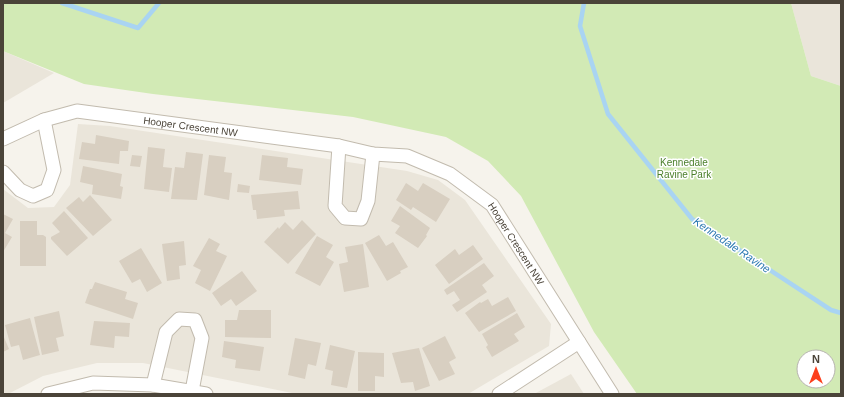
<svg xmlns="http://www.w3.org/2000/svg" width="844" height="397" font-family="Arial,sans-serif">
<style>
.residential{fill:#eae5da}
.green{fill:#d2eab5;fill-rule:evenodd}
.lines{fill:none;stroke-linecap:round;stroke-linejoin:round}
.stream{stroke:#a9d4f2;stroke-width:4.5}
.building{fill:#d8cfc1}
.street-casing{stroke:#c2bbae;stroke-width:15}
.street{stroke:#fff;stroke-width:13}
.labels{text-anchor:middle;stroke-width:3;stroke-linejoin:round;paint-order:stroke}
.street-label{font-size:10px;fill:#4b4439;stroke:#fff}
.park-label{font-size:10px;fill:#4a7f2a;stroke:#fff}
.water-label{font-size:11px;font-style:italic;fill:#2e7ab2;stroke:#fff}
</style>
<rect width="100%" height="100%" fill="#f6f3ec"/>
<g class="residential">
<path d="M791,3H841V86L811,76Z"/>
<path d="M3,51L54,73L3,103Z"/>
<path d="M78,124L110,126L407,171L438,180L465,200L551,324L549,346L468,394H297L143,363H97L43,376L8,394H3V189L28,208L54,207L70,185Z"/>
<path d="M571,374L584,394H534Z"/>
</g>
<path class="green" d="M3,3H791L811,76L841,86V394H637L594,332L521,196L488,161L446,137L353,117L153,94L84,84L3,51ZM804,357H828V381H804Z"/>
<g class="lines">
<g class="stream">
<path d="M62,3L138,28L159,3"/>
<path d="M584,3L580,26L608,114L692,219L831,310L841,313"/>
</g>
</g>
<g class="building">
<path d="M96,135L129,141L128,151H120L119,164L79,159L82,142L95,144Z"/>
<path d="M148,147L165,149L163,167L172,168L169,192L144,189Z"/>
<path d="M186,152L203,154L197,200L171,199L175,167L184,168Z"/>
<path d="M132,155L142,156L140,167L130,166Z"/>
<path d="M209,155L226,157L224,172L232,173L229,200L204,195Z"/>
<path d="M262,155L288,158L287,167L303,169L301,185L259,180Z"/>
<path d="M83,166L122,174L120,186L123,187L121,199L92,194L93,185L80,182Z"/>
<path d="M406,183L418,191L423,183L450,199L436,222L413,207L411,210L396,200Z"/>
<path d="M238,184L250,186L249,193L237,192Z"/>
<path d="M298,191L300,209L284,210L285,216L257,219L256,210H253L251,195Z"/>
<path d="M90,195L112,220L93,236L66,208L79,197L83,202Z"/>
<path d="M400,206L430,228L426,235L427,236L418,248L395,233L400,226L391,221Z"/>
<path d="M64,211L88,238L67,256L51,239V237L60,232L52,223Z"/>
<path d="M3,214L13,219L5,233L12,237L3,252Z"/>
<path d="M302,220L316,234L288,264L264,242L278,227L279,229L285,222L293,230Z"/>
<path d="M20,221H37V235H43L46,237V266H20Z"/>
<path d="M379,235L386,246L393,242L408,267L400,271L401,273L387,281L365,243Z"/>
<path d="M317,236L333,245L326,257L334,262L320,286L295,273Z"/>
<path d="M209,238L220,244L216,251L227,256L210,291L195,283L201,270L193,266Z"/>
<path d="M184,241L186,265L179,266L180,279L167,281L162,244Z"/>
<path d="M363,244L369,287L344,292L339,264L348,262L345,247Z"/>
<path d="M473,245L483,259L449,284L435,265L455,249L459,255Z"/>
<path d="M141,248L162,283L147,292L140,279L132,283L119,261Z"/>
<path d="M484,263L494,276L482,285L487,292L457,312L452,305L460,300L454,291L447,295L444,290Z"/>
<path d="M242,271L257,291L236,306L231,299L221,306L212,293Z"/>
<path d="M95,282L127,292L125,299L138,303L133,319L85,303L90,289H92Z"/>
<path d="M508,297L516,311L479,332L465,313L480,302L481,303L488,299L492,306Z"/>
<path d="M239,310H271V338L225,337V320H237Z"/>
<path d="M59,311L64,336L56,338L59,351L42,355L34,317Z"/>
<path d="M517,313L525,327L514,334L519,341L492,357L486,347L488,345L482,334Z"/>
<path d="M30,318L40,355L23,360L19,345L11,347L5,325Z"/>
<path d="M94,321L130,323L129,337L115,336L114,348L90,345Z"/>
<path d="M3,335L9,349L3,352Z"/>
<path d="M445,336L456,358L449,362L455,374L439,381L422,348Z"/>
<path d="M295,338L321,343L316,366L308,364L305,379L288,375Z"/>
<path d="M224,341L264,347L260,371L235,368L236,360L222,357Z"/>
<path d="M330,345L355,351L347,388L331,385L333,371L325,369Z"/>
<path d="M419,348L430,386L415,391L413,382L401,383L392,353Z"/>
<path d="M358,352L384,353V377L375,376V391H358Z"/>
</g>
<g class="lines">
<defs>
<g id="street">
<path id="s1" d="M3,139L44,120L77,111L339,146L373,154L407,156L450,174L492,205L612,394"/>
<path d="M339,146L335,206L345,218L361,219L368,201L373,154"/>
<path d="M3,172L20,190L33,196L47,190L54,170L44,120"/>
<path d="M153,385L166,332L179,319L195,320L202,338L192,391"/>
<path d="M48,394L93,383L153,385L206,394"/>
<path d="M499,394L579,342"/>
</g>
</defs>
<use href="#street" class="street-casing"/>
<use href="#street" class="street"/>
</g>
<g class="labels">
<g class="street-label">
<text dy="4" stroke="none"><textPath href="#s1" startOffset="194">Hooper Crescent NW</textPath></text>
<text dy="4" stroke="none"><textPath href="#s1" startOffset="557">Hooper Crescent NW</textPath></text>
</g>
<g class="park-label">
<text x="684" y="166">Kennedale<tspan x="684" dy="12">Ravine Park</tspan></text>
</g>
<g class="water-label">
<text transform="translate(732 245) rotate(34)" y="4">Kennedale Ravine</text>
</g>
</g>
<rect width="844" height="397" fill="none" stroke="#4b4439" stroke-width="8"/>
<g transform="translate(816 369)"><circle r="19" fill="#ffffff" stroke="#b7b4b0"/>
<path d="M0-3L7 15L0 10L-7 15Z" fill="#fc3f1d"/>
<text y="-6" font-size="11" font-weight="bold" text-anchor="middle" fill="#4b4439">N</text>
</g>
</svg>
